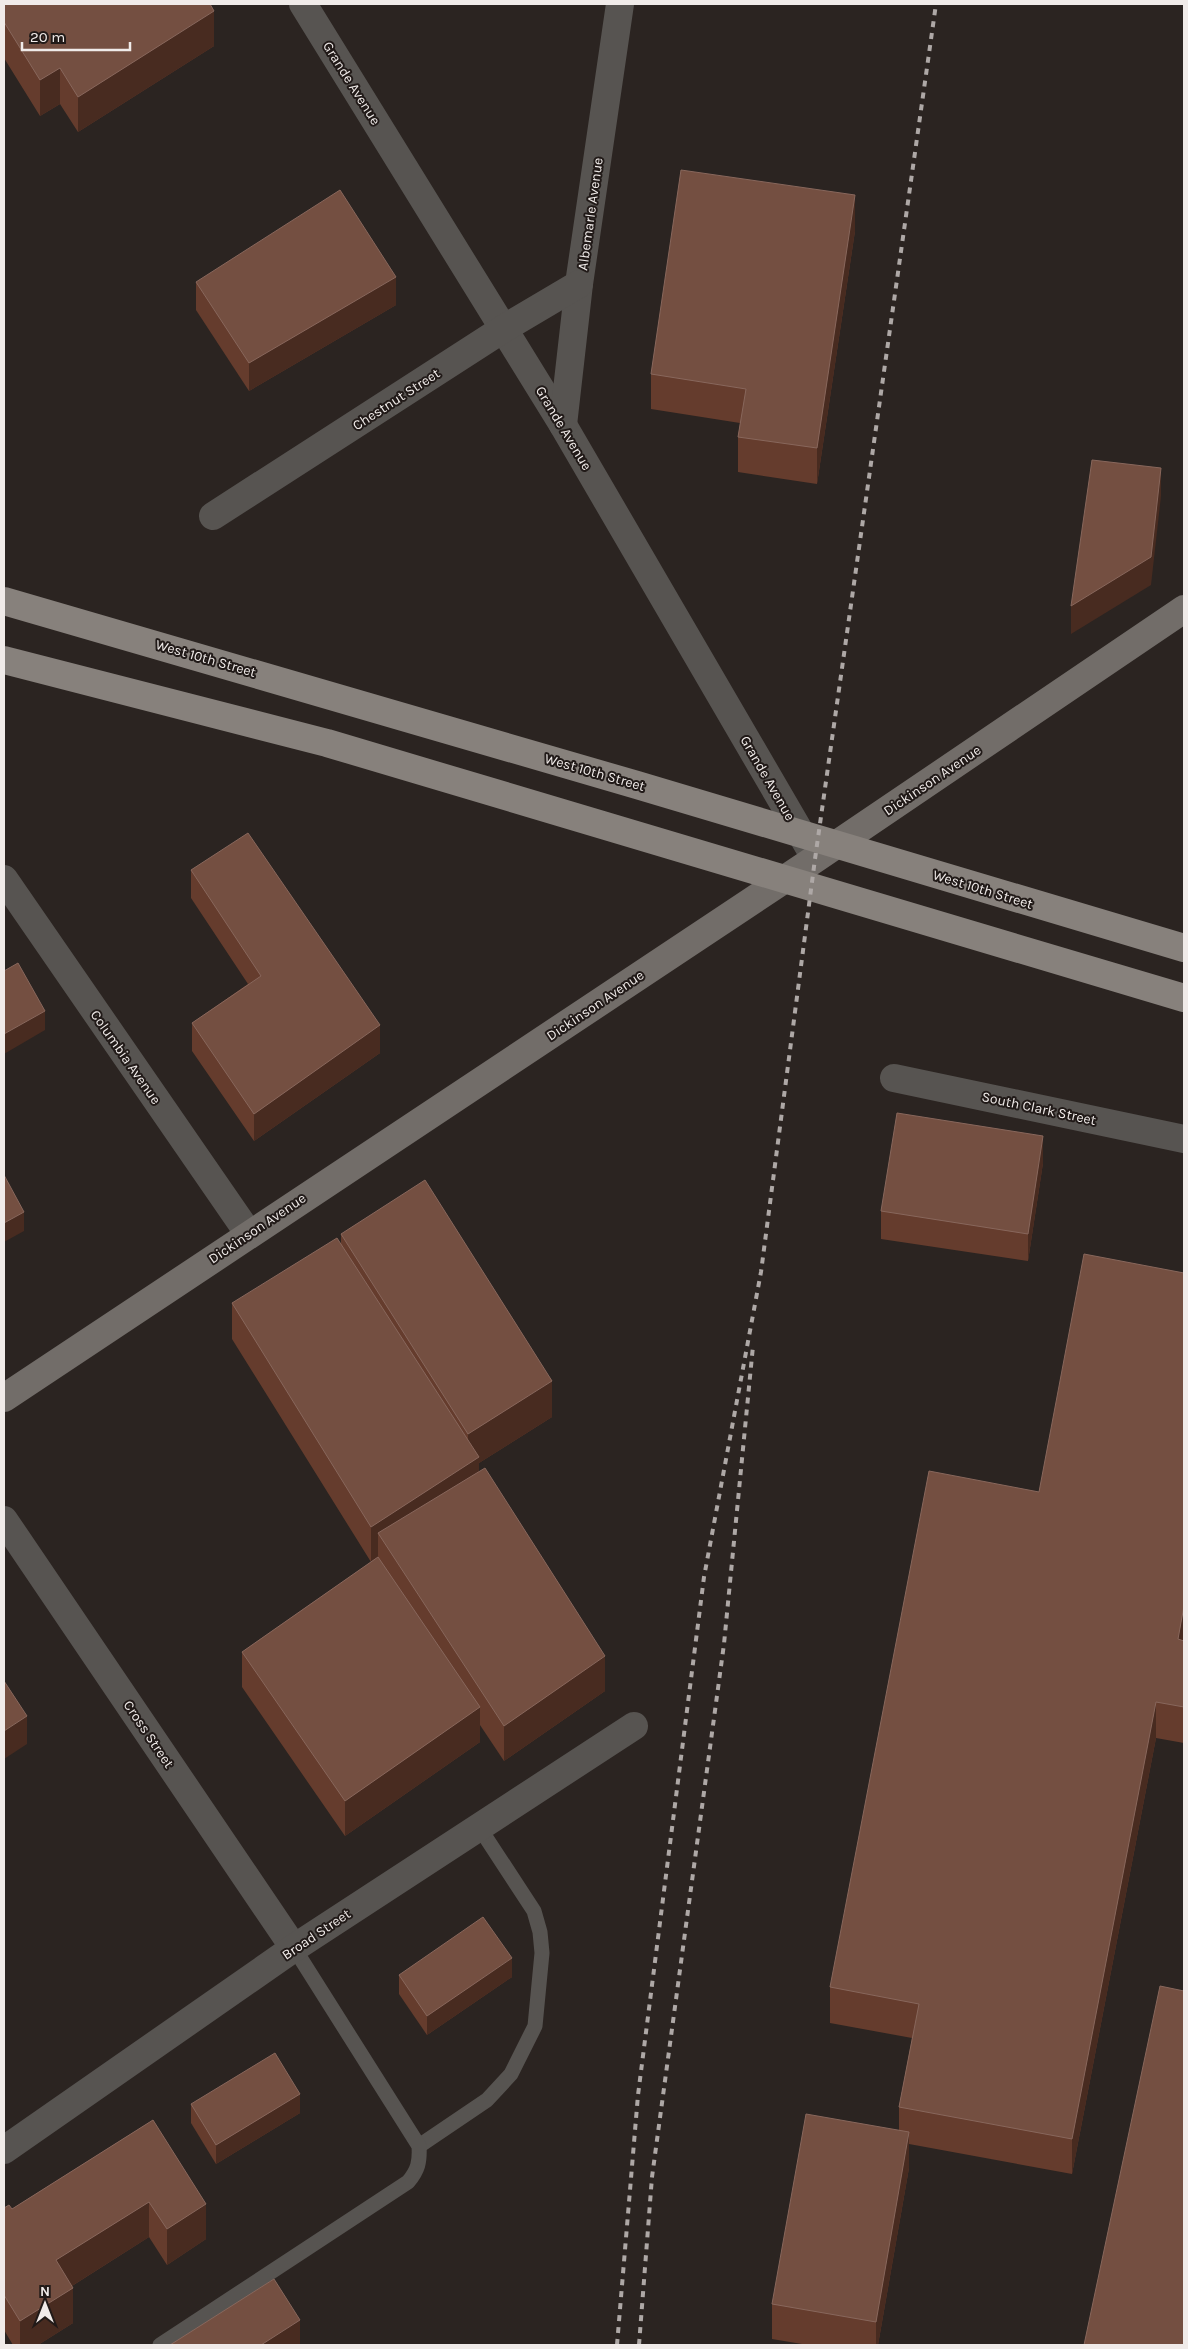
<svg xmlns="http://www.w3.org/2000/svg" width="1188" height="2349" font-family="Karla,sans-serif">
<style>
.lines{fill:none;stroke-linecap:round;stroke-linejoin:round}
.service{stroke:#575451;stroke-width:15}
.minor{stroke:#575451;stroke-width:28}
.secondary{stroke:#726d69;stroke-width:28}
.primary{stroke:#87817c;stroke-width:28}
.rail{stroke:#aea8a6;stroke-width:4;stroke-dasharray:6 6;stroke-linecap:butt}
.wall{fill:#653c2d}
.shaded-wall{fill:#482b20}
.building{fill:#744f41;stroke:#88675c}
.labels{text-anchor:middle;stroke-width:4;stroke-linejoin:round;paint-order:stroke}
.street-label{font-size:14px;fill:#f0ebe9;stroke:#211a18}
</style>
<rect width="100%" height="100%" fill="#2b2421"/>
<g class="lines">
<g class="service">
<path d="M419,2146L487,2100L511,2074L535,2026L542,1953L540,1932L534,1911L479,1827"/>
<path d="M160,2345L408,2182C418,2170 420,2162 419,2146L294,1948"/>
</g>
<g class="minor">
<path d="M303,4L563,425L810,849"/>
<path d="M563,425L579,284L620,4"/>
<path d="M213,516L503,329L579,284"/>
<path d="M4,879L249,1234"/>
<path d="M894,1078L1184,1139"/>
<path d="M4,1520L294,1948"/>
<path d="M4,2150L294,1948L634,1726"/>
</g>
<path class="secondary" d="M4,1398L815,859L1184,609"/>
<g class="primary">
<path d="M4,601L637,785L1184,948"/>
<path d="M4,660L327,743L1184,998"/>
</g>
<g class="rail">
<path d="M617,2345L638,2095L704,1577L761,1272L815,859L936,4"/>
<path d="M639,2345L652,2177L724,1644L753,1346"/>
</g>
</g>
<g class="wall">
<path d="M4,4L214,46L78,132L60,104L40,116L4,58Z"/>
<path d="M855,231L817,484L738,472V437L740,423L651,409V374Z"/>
<path d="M196,282L396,305L249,391L196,310Z"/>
<path d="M191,870L380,1053L254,1141L192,1051V1023L248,984L191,898Z"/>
<path d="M1043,1163L1028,1261L881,1239V1211Z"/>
<path d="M341,1234L552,1417L479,1463V1472L605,1691L504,1761L480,1725V1742L345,1836L242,1687V1652L371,1562L232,1339V1303L341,1245Z"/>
<path d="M1184,1273V1743L1156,1738L1072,2174L909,2144V2168L878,2345H808L772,2339V2304L899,2131V2107L912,2038L830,2023V1987L1039,1492Z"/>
<path d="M399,1975L512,1977L427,2035L399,1994Z"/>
<path d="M191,2104L300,2113L216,2164L191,2123Z"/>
<path d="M153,2120L206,2239L167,2265L149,2237L72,2286L73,2323L38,2345H13L4,2330V2208L12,2209Z"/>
</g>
<g class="shaded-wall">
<path d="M214,11V46L78,132V97Z"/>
<path d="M60,68V104L40,116V80Z"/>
<path d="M855,195V231L817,484V448Z"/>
<path d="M396,277V305L249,391V363Z"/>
<path d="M1161,468V496L1151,585L1071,634V606Z"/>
<path d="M45,1011V1030L4,1054V1034Z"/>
<path d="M380,1025V1053L254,1141V1114Z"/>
<path d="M1043,1136V1163L1028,1261V1234Z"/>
<path d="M24,1212V1231L4,1242V1223Z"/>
<path d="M552,1381V1417L479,1463V1493L378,1533V1557L371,1562V1527L468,1464V1434Z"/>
<path d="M1184,1606V1642L1178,1639Z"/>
<path d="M605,1656V1691L504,1761V1726Z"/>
<path d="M1156,1702V1738L1072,2174V2139Z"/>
<path d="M480,1707V1742L345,1836V1801Z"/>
<path d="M27,1716V1744L4,1759V1731Z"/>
<path d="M512,1958V1977L427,2035V2016Z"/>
<path d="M300,2094V2113L216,2164V2145Z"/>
<path d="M909,2132V2168L878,2345H876V2322Z"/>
<path d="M149,2202V2237L56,2296V2260Z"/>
<path d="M206,2204V2239L167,2265V2229Z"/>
<path d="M73,2288V2323L38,2345H20V2321Z"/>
<path d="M300,2320V2345H261Z"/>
</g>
<g class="building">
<path d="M4,4H210L214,11L78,97L60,68L40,80L4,22Z"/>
<path d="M681,170L855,195L817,448L738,437L746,389L651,374Z"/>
<path d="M340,190L396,277L249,363L196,282Z"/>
<path d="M1092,460L1161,468L1151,557L1071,606Z"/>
<path d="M248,833L380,1025L254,1114L192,1023L261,976L191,870Z"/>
<path d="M18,963L45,1011L4,1034V971Z"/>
<path d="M897,1113L1043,1136L1028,1234L881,1211Z"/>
<path d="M4,1175L24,1212L4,1223Z"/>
<path d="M425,1180L552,1381L468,1434L341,1234Z"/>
<path d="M337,1238L479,1457L371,1527L232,1303Z"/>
<path d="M1084,1254L1184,1273V1606L1178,1639L1184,1641V1707L1156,1702L1072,2139L899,2107L919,2004L830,1987L929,1471L1039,1492Z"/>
<path d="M485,1468L605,1656L504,1726L378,1533Z"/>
<path d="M378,1557L480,1707L345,1801L242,1652Z"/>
<path d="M4,1681L27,1716L4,1731Z"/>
<path d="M483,1917L512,1958L427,2016L399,1975Z"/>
<path d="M1160,1986L1184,1991V2345H1084Z"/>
<path d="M275,2053L300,2094L216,2145L191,2104Z"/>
<path d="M806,2114L909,2132L876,2322L772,2304Z"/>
<path d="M153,2120L206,2204L167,2229L149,2202L56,2260L73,2288L20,2321L4,2295V2208L9,2205L12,2209Z"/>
<path d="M274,2279L300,2320L261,2345H170Z"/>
</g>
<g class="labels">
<g class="street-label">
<text transform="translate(352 83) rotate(58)" y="5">Grande Avenue</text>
<text transform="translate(590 214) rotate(-82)" y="5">Albemarle Avenue</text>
<text transform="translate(396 399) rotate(-33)" y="5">Chestnut Street</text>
<text transform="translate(564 428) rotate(59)" y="5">Grande Avenue</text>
<text transform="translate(206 658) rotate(16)" y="5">West 10th Street</text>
<text transform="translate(595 772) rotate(16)" y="5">West 10th Street</text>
<text transform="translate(768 778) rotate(60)" y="5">Grande Avenue</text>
<text transform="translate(932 780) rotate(-34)" y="5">Dickinson Avenue</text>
<text transform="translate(983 889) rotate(17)" y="5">West 10th Street</text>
<text transform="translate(595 1005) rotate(-34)" y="5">Dickinson Avenue</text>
<text transform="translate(126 1057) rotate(55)" y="5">Columbia Avenue</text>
<text transform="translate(1039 1108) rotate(12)" y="5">South Clark Street</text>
<text transform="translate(257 1228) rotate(-34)" y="5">Dickinson Avenue</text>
<text transform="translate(149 1734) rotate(56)" y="5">Cross Street</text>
<text transform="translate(316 1934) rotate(-34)" y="5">Broad Street</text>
</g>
</g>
<rect width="1188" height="2349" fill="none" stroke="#f0ebe9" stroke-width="10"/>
<g transform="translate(45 2304)" stroke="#211a18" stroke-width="4" paint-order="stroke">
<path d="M0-4L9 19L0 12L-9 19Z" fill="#f0ebe9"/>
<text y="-8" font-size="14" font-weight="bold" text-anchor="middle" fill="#f0ebe9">N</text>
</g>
<path d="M22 42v8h108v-8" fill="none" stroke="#f0ebe9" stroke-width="2.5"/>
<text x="30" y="42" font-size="15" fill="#f0ebe9" stroke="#211a18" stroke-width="4" paint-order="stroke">20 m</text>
</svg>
